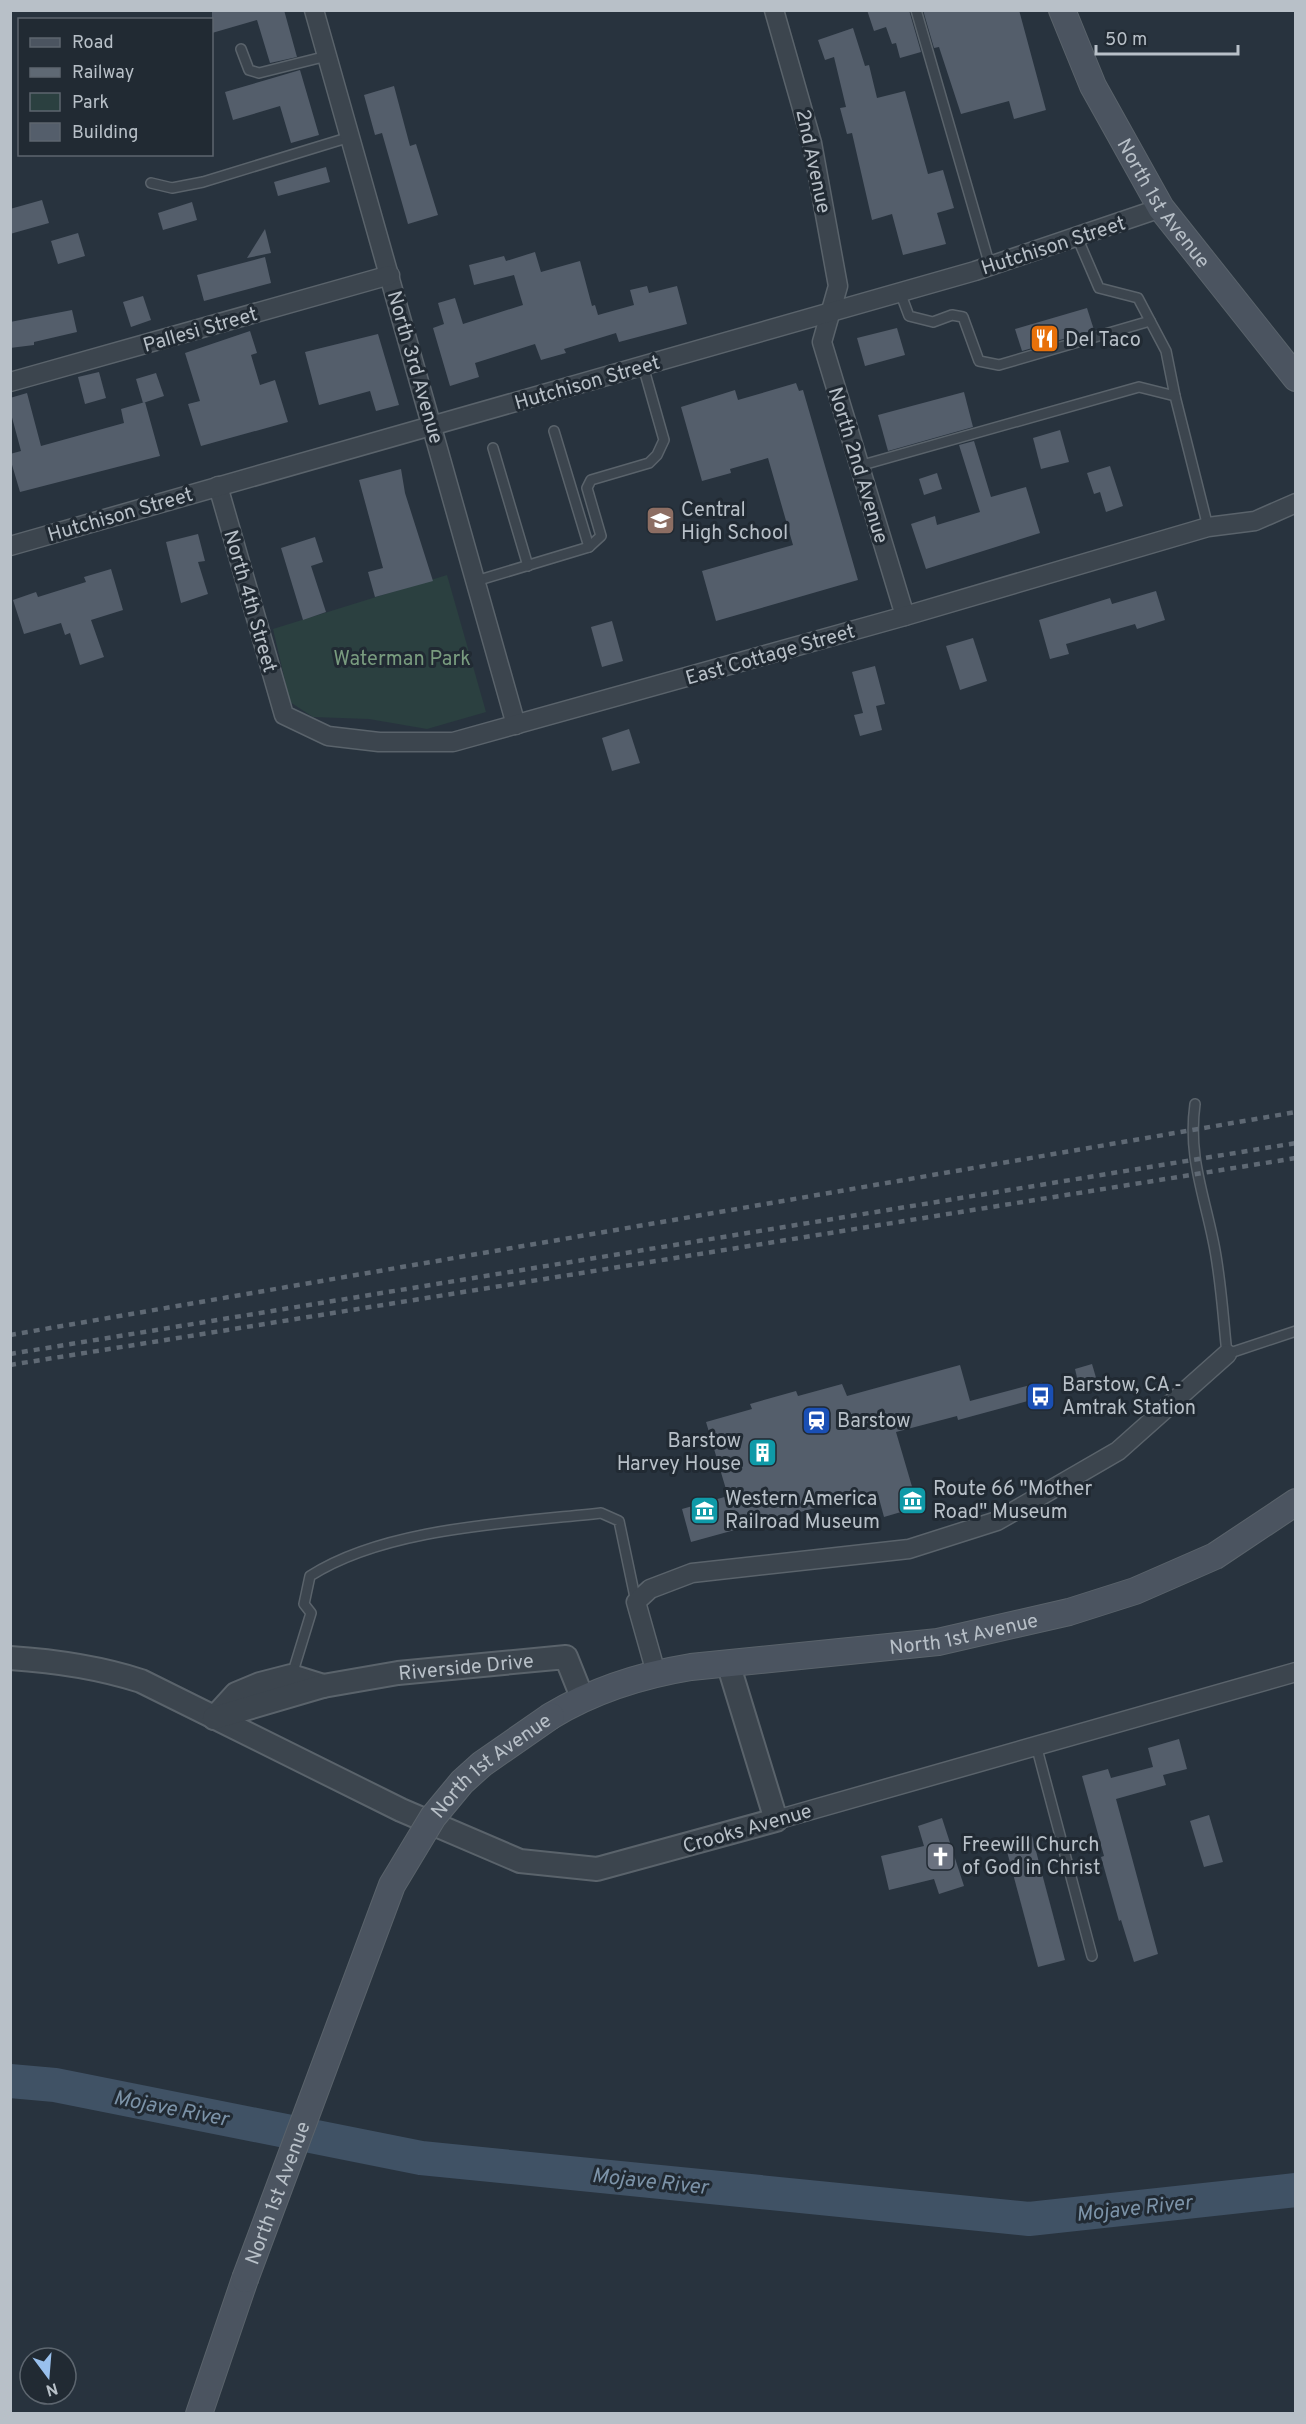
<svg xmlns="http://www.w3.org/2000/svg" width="1306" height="2424" font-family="Overpass,sans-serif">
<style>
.green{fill:#2b4040}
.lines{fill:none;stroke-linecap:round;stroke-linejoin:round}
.river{stroke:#405265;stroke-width:34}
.building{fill:#545e6b}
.service-casing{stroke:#5a636b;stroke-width:12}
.minor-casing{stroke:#5a636b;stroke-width:21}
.tertiary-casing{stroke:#5a636b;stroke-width:26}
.secondary-casing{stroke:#5a636b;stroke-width:28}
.service{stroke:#3c454e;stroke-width:9}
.minor{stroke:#3c454e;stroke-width:18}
.tertiary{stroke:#3c454e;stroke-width:22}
.secondary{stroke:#4b5460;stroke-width:26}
.rail{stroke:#5f6974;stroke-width:4.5;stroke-dasharray:6 6;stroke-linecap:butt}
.secondary-bridge-casing{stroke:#5a636b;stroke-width:28;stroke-linecap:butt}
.secondary-bridge{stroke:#4b5460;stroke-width:26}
.labels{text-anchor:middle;stroke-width:6;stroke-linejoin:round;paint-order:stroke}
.street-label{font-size:20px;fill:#b8c0c8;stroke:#212a33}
.poi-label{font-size:20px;fill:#b8c0c8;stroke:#212a33;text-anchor:start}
.park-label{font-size:20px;fill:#799c7f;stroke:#212a33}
.water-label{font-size:21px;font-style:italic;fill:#7c93a8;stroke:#212a33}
</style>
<rect width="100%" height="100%" fill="#28333e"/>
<path class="green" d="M447,575L486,712L427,729L369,719L313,717L290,702L273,629Z"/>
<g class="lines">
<path class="river" d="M10,2081L55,2085L421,2158L1029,2219L1296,2190"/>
</g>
<g class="building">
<path d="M212,10H284L297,57L270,63L257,20L212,33Z"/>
<path d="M867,10H909L921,52L900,58L896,43L892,44L886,27L874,31Z"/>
<path d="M923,10H1019L1046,110L1014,119L1009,101L961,114L939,47L934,48Z"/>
<path d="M853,28L865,66L869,65L877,98L905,91L928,174L943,170L954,208L937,213L946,244L903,255L892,214L872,220L852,133L847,134L840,108L846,107L834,57L825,60L818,40Z"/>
<path d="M300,70L319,135L291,143L280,106L233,120L225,92Z"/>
<path d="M394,86L410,146L416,144L438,215L408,224L382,133L375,135L364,95Z"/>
<path d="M326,167L330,182L278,196L274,182Z"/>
<path d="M42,200L49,223L10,234V209Z"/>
<path d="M192,202L197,220L163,230L158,213Z"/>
<path d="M265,229L271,253L247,258Z"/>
<path d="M78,233L85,256L58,264L51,241Z"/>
<path d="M535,252L541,272L580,261L592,306L595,305L598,315L634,305L630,290L647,286L649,293L677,286L687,324L619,342L616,333L564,349L566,353L541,360L535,344L475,363L479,377L450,386L433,328L444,324L438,303L455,298L463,324L523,305L514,275L474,285L469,265L504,256L506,261Z"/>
<path d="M265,257L271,283L204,301L197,275Z"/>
<path d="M143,296L151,320L131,327L123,302Z"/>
<path d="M1087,308L1094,330L1022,351L1015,329Z"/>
<path d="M72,310L77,332L34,342V345L10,348V322Z"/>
<path d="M897,328L905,355L865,366L857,338Z"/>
<path d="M250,331L257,353L251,355L260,385L275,380L288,422L201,446L188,404L200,401L185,353Z"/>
<path d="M378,334L399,405L376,411L370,391L319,405L305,352Z"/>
<path d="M99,372L106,398L85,404L78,377Z"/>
<path d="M156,373L164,396L143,403L136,379Z"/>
<path d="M796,383L799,391L803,390L858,580L716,621L702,571L793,545L768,458L730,469L731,473L702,481L681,407L735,390L738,400Z"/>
<path d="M964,392L973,427L888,451L878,415Z"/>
<path d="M27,393L41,446L124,423L121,409L145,402L160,456L20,492L10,458V454L21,451L10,410V398Z"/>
<path d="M1060,430L1069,462L1041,469L1033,438Z"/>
<path d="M974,441L991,497L1026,487L1040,533L926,569L911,524L935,516L937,525L980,512L959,445Z"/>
<path d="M1110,466L1123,506L1106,512L1100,492L1094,494L1087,473Z"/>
<path d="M401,469L405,493L433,581L375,597L368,572L383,568L359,480Z"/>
<path d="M937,473L942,489L924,495L919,479Z"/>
<path d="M198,534L205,561L198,562L208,594L181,603L166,542Z"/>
<path d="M315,537L323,562L311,566L326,612L303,620L281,548Z"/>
<path d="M111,569L123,610L91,620L104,657L80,665L70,633L65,635L61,623L24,634L13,600L36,592L38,597L86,582L84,577Z"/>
<path d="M1156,591L1165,620L1137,629L1135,624L1066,644L1069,654L1050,659L1039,620L1110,598L1112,604Z"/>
<path d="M612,621L623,661L602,667L591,627Z"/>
<path d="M973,638L987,681L960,690L946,646Z"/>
<path d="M875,666L885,704L876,706L882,730L860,736L854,715L863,713L852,672Z"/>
<path d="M629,729L640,763L612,771L602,738Z"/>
<path d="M1092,1364L1097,1381L1079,1386L1075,1369Z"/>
<path d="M960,1365L970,1401L1042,1382L1046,1396L958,1420L957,1416L896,1432L918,1507L884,1517L877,1491L691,1542L682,1509L728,1496L706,1422L752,1409L750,1404L796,1391L798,1396L842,1384L847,1396Z"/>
<path d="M1179,1739L1187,1769L1163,1775L1166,1785L1116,1799L1158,1954L1134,1962L1121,1920L1119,1921L1101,1857L1104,1856L1082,1776L1108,1769L1111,1778L1153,1767L1148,1748Z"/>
<path d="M1209,1815L1223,1862L1204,1867L1190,1821Z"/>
<path d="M942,1818L964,1886L939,1894L934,1879L889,1890L881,1856L924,1846L918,1826Z"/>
<path d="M1032,1836L1065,1960L1038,1967L1005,1844Z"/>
</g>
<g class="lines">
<defs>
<g id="service">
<path d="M916,10L990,266"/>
<path d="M241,49L249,70L259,73L327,56"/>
<path d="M151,183L172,188L203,182L350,137"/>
<path d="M1077,237L1099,288L1138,298L1166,351L1175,396"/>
<path d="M900,292L909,316L933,322L952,315L963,317L979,361L999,365L1150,321"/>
<path d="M554,431L589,547"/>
<path d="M493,448L528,566"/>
<path d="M859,466L1139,387L1175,396L1208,527"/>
<path d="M476,581L589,547L601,536L587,488L591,480L649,463L657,455L664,440L643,366"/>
<path d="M1195,1104C1188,1155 1203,1191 1213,1240C1221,1277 1223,1317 1227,1354L1296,1331"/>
<path d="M292,1675L311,1613L304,1604L310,1576C386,1527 512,1523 601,1513L619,1521L636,1602"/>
<path d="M1036,1745L1092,1956"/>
</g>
<g id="minor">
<path d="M314,10L516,725"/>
<path d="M774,10L812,143L838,286L822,342L905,616"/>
<path d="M10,382L390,275"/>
<path d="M218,486L284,715L328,736L379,742H453L905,616L1208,527L1255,521L1296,503"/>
<path d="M10,546L975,271L1161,208"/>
<path d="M656,1673L636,1602L650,1589L692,1573L909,1549L997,1521L1118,1451L1227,1354"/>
<path d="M776,1820L1296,1672"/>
</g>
<g id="tertiary">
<path d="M10,1658C56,1661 98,1667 141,1681L401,1810L520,1861L597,1869L776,1820L728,1663"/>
<path d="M215,1717L236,1694L260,1684L291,1676L323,1686"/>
<path id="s1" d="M214,1718L323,1686L398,1673L566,1657L582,1697"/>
</g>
<g id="secondary">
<path id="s2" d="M1062,10L1093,86L1161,208L1296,378"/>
<path id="s3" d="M551,1716C594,1690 642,1675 691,1667L938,1642L1069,1612L1135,1591L1215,1556L1296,1502"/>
<path d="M199,2414L245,2279"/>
</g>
</defs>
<use href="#service" class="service-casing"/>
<use href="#minor" class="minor-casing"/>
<use href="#tertiary" class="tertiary-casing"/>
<use href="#secondary" class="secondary-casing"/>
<use href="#service" class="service"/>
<use href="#minor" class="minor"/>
<use href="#tertiary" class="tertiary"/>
<use href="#secondary" class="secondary"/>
<g class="rail">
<path d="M10,1335L1296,1112"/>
<path d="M10,1354L1296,1143"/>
<path d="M10,1365L1296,1158"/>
</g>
<defs>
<g id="secondary-bridge">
<path id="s4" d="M245,2279L392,1885L433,1817L462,1782L482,1764L551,1716"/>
</g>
</defs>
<use href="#secondary-bridge" class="secondary-bridge-casing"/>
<use href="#secondary-bridge" class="secondary-bridge"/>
</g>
<defs>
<symbol id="restaurant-square" viewBox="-11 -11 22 22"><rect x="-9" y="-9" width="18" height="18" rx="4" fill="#e8710a" stroke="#212a33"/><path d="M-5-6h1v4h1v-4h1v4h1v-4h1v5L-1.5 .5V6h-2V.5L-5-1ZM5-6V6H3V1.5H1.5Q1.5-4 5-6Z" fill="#fff"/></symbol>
<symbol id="school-square" viewBox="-11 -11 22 22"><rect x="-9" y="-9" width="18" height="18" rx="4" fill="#8d6e63" stroke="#212a33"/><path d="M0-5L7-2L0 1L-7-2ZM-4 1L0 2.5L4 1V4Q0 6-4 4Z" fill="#fff"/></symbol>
<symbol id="bus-square" viewBox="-11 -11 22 22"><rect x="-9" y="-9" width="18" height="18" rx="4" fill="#1a4fb4" stroke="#212a33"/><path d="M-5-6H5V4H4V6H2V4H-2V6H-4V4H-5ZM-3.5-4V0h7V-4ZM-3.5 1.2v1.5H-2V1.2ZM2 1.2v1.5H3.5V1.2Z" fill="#fff"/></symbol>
<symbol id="station-square" viewBox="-11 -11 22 22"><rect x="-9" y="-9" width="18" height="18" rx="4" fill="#1a4fb4" stroke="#212a33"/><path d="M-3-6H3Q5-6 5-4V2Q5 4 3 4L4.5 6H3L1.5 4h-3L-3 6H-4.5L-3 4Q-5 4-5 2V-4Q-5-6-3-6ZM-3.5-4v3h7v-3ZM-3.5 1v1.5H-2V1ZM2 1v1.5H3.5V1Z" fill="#fff"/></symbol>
<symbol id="building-square" viewBox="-11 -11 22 22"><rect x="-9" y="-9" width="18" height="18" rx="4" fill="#0f9aa8" stroke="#212a33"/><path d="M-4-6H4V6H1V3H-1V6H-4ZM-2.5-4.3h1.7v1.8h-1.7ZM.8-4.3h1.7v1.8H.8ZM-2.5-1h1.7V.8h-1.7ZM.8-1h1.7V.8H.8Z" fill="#fff"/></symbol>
<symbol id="museum-square" viewBox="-11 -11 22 22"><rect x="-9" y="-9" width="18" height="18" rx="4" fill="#0f9aa8" stroke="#212a33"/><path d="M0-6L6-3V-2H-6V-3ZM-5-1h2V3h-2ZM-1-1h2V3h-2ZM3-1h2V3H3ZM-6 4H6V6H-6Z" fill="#fff"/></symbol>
<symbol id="church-square" viewBox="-11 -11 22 22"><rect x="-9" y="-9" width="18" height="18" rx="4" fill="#6b7280" stroke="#212a33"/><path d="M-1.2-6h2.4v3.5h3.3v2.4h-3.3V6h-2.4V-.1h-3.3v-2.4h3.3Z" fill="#fff"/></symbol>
</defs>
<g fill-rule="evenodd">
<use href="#restaurant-square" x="1028" y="322" width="33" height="33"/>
<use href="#school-square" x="644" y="504" width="33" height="33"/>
<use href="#bus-square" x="1024" y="1380" width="33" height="33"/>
<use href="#station-square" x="800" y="1404" width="33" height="33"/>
<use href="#building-square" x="746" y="1436" width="33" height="33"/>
<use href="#museum-square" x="896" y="1484" width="33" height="33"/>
<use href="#museum-square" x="688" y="1494" width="33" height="33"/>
<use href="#church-square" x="924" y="1840" width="33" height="33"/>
</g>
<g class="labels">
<g class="street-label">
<text transform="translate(814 161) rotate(78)" y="7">2nd Avenue</text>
<text dy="7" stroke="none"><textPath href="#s2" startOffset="219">North 1st Avenue</textPath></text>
<text transform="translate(1053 245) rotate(-18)" y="7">Hutchison Street</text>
<text transform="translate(200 329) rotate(-16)" y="7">Pallesi Street</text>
<text transform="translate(416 367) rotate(74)" y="7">North 3rd Avenue</text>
<text transform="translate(587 382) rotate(-16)" y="7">Hutchison Street</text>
<text transform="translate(859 465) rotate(73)" y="7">North 2nd Avenue</text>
<text transform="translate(120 514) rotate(-16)" y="7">Hutchison Street</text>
<text transform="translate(251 601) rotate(74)" y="7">North 4th Street</text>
<text transform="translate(770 654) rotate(-16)" y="7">East Cottage Street</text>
<text dy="7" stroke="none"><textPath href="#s3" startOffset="424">North 1st Avenue</textPath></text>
<text dy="7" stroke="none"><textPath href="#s1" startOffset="258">Riverside Drive</textPath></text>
<text dy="7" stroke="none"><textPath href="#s4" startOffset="578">North 1st Avenue</textPath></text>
<text transform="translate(747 1828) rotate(-16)" y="7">Crooks Avenue</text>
<text dy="7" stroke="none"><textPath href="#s4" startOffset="92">North 1st Avenue</textPath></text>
</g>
<g class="poi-label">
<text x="1065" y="346">Del Taco</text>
<text x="681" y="516">Central<tspan x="681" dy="23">High School</tspan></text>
<text x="1062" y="1391">Barstow, CA -<tspan x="1062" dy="23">Amtrak Station</tspan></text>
<text x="837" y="1427">Barstow</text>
<text x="741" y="1447" text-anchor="end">Barstow<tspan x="741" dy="23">Harvey House</tspan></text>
<text x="933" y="1495">Route 66 "Mother<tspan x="933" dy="23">Road" Museum</tspan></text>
<text x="725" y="1505">Western America<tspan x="725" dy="23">Railroad Museum</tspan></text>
<text x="962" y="1851">Freewill Church<tspan x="962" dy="23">of God in Christ</tspan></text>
</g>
<g class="park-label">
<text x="402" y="665">Waterman Park</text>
</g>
<g class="water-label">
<text transform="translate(171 2108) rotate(11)" y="7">Mojave River</text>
<text transform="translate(650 2181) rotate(6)" y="7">Mojave River</text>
<text transform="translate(1134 2208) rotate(-6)" y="7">Mojave River</text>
</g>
</g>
<rect width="1306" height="2424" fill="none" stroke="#b8c0c8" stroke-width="24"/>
<rect x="18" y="18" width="195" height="138" fill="#212a33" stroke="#5d666f" stroke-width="1.5"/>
<rect x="30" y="38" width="30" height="9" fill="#4b5460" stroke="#5d666f" stroke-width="1.5"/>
<text x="72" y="48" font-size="18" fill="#b8c0c8">Road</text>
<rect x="30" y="68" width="30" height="9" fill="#5f6974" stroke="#5d666f" stroke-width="1.5"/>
<text x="72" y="78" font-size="18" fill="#b8c0c8">Railway</text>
<rect x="30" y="93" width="30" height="18" fill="#2b4040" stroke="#5d666f" stroke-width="1.5"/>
<text x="72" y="108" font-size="18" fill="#b8c0c8">Park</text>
<rect x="30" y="123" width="30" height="18" fill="#545e6b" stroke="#5d666f" stroke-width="1.5"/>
<text x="72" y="138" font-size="18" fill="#b8c0c8">Building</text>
<g transform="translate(48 2376) rotate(164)"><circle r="28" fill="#212a33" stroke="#5d666f" stroke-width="1.5"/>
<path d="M0-4.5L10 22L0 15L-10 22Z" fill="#99c0ed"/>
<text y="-9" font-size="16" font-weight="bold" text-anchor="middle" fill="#b8c0c8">N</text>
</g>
<path d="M1096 45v9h142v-9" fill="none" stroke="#b8c0c8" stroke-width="3"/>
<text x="1105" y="45" font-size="18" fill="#b8c0c8" stroke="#212a33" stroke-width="4.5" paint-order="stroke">50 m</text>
</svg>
